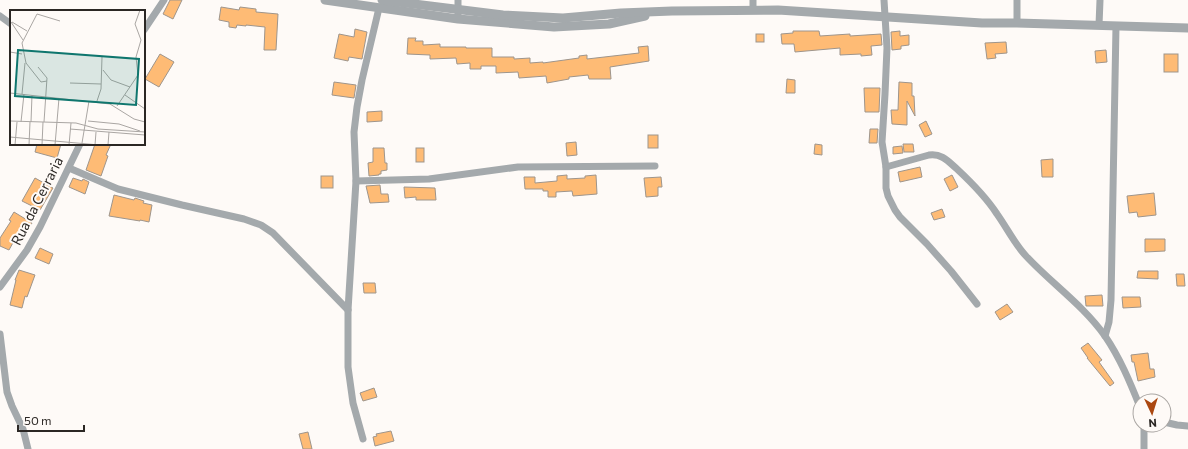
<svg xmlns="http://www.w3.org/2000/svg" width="1188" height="449" font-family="Commissioner,sans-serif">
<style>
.building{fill:#febb75;stroke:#9e958c}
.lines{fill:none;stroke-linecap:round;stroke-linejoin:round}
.minor{stroke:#a4a9ac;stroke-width:7}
.tertiary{stroke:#a4a9ac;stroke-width:9}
.labels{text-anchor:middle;stroke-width:4;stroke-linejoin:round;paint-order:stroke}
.street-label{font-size:14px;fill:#2b2724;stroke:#fefaf7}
.inset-river{fill:none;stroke:#68a7e9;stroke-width:2}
.inset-road{fill:none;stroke:#aaa6a3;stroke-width:1}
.view{fill:#0f766e;fill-opacity:0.15;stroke:#0f766e;stroke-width:2}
.inset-edge{fill:none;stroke:#2b2724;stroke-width:2}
</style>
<rect width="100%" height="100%" fill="#fefaf7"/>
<g class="building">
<path d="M170,0H182L173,19L163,14Z"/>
<path d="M221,7L239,10L240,7L256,9V12L278,14L276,50H264L265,27L246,25V26L237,25L236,28L229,27V22L219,20Z"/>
<path d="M355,29L367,32L362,59L349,57L348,61L334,58L339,34L354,37Z"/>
<path d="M793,31H819L820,36L850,34V36L881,34L882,45L871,46L872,55L861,56V54L840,55V48L795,52L794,44H782L781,34L793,33Z"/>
<path d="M900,31V36L909,35V45L901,46V49L892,50L891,32Z"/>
<rect x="756" y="34" width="8" height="8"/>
<path d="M408,38H416L415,41H423V45L440,44V47H466V48H492V57H514V59L530,58V63L543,62V63L579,58V56L587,55V59L639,53L638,47L648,46L649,61L610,67L611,79H589L588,75L569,77V79L547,83L546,76L519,78L518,72L496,73V66H481V69H470V63L457,64L456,58L430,59V55L407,54Z"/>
<path d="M1006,42L1007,53L995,54L996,58L987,59L985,43Z"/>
<path d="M1106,50L1107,62L1096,63L1095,51Z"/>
<path d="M160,54L174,62L159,87L145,79Z"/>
<rect x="1164" y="54" width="14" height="18"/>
<path d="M787,79L795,80V93H786Z"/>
<path d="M334,82L356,85L354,98L332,95Z"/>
<path d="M899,82L912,83V96H914L915,116L907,101V125L892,124L891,110H898Z"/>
<path d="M864,88H880L879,112H865Z"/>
<path d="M382,111V121L367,122V112Z"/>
<path d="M926,121L932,134L925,137L919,125Z"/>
<path d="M870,129H878L877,143H869Z"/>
<rect x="648" y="135" width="10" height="13"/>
<path d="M576,142L577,155L567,156L566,143Z"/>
<path d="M37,144H61L57,158L35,152Z"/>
<path d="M95,144H111L106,155L108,156L101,176L86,170Z"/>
<path d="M815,144L822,145V155L814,154Z"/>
<path d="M903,144H913L914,152H904Z"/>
<path d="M902,146L903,153L893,154V147Z"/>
<path d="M373,148H384L385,163H387V170L381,171V174H379V175L369,176L368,163L373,162Z"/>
<rect x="416" y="148" width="8" height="14"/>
<path d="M1053,159V177H1042L1041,160Z"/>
<path d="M920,167L922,177L900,182L898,172Z"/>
<path d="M567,175V179L585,178V176L596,175L597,194L573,196L572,191L556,192V197H548V191H543V189H525L524,177H535V183L557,181V176Z"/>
<path d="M952,175L958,187L950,191L944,179Z"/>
<rect x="321" y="176" width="12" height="12"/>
<path d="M661,177L662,187H658V196L646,197L644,178Z"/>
<path d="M35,178L53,188L40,210L22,201Z"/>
<path d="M73,178L82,181L83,179L89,182L85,194L69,187Z"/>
<path d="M380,185L381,194H388L389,202L370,203L366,186Z"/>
<path d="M404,187L435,188L436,200H416V197L405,198Z"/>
<path d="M1154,193L1156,215L1138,217L1137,212L1129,213L1127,196Z"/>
<path d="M114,195L134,200L135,198L144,201L143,203L152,205L149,222L140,220V221L109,216Z"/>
<path d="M942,209L945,217L934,220L931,213Z"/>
<path d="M14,212L32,223L20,242L15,239L9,250L0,246V238L11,221L9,220Z"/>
<path d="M1145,239H1165V251L1145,252Z"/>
<path d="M40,248L53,254L49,264L35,258Z"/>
<path d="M19,270L35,275L27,297L25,296L22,308L10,305L16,280H15Z"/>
<path d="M1138,271H1158V279L1137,278Z"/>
<path d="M1176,274H1184L1185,286H1177Z"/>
<path d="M363,283H375L376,293H364Z"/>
<path d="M1102,295L1103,306H1086L1085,296Z"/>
<path d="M1122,297H1140L1141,307L1123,308Z"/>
<path d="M1007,304L1013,312L1000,320L995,312Z"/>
<path d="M1088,343L1102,360L1099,362L1114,383L1110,386L1087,358H1088L1081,348Z"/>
<path d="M1148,353L1150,369H1154L1155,377L1138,381L1134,362H1132L1131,355Z"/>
<path d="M374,388L377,397L363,401L360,393Z"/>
<path d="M391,431L394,441L375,446L373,437L377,436L376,434Z"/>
<path d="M308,432L312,449H303L299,434Z"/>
</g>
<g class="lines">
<g class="minor">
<path d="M753,0V10"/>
<path d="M884,0L887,48L885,94L882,142L886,167V188L888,196L895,210L900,217L927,244L951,271L977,304"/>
<path d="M1017,0V23"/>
<path d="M0,16L11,24"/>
<path d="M458,19V0"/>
<path d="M1099,25L1100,0"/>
<path d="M144,30L164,0"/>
<path d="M886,167L929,155C941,153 948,161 957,169C972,183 986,197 997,214C1007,228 1014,243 1026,256C1052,284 1083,305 1105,336C1120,358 1130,382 1140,407"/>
<path d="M69,168L118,189L182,205L244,219L261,225L273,233L348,310"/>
<path d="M356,181L429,179L518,167L655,166"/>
<path d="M0,287L27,250L40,227L80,144"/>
<path d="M0,334L7,392L12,406L23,429L28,449"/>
<path d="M1105,336L1109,322L1111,300L1116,26"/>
<path d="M1164,422L1177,425L1188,426"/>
<path d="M1144,425V449"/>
<path d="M363,439L353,403L348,367V310L356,181L354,132L357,107L362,80L379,8"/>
</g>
<g class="tertiary">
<path d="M325,0L458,19L554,27L609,24L645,16"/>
<path d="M382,0L503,15L563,18L621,13L672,11L778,10L982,23H1017L1188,28"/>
</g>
</g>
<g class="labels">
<g class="street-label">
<text transform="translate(37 201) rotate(-63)" y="5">Rua da Cerraria</text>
</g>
</g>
<g transform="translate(10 10)">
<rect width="135" height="135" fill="#fefaf7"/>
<path class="inset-river" d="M86,0H115"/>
<path class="inset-road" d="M1,12L13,30M2,12L17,21M0,42L12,44M28,57L37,68L34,112M93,60L101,70L120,77M37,71L31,72L16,53L12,33L27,4L50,11M60,73L91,74M0,83L100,94L124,109L135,112M12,84L15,53M115,85L135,99M87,91L91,79L92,47M107,96L128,65L126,47L131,30L125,14L130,0M0,111L66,113L88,119L135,122M78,111L109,114L130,121M11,112L14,84M21,112L22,85M60,119L135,125M0,127L89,135M72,133L79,91M5,135L7,112M19,135L20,112M32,135L33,112M45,135L49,88M59,135L61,113M85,135L86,122M98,135L99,122"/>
<path class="view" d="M8,40L129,49L126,95L5,86Z"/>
<rect width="135" height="135" class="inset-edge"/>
</g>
<g transform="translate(1152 413) rotate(176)"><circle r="19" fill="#fefaf7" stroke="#aaa6a3"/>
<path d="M0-3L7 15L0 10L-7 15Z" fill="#ab4811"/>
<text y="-6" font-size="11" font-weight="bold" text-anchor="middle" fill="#2b2724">N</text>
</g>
<path d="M18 425v6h66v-6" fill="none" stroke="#2b2724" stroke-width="2"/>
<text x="24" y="425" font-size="12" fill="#2b2724" stroke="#fefaf7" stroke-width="3" paint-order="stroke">50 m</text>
</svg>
